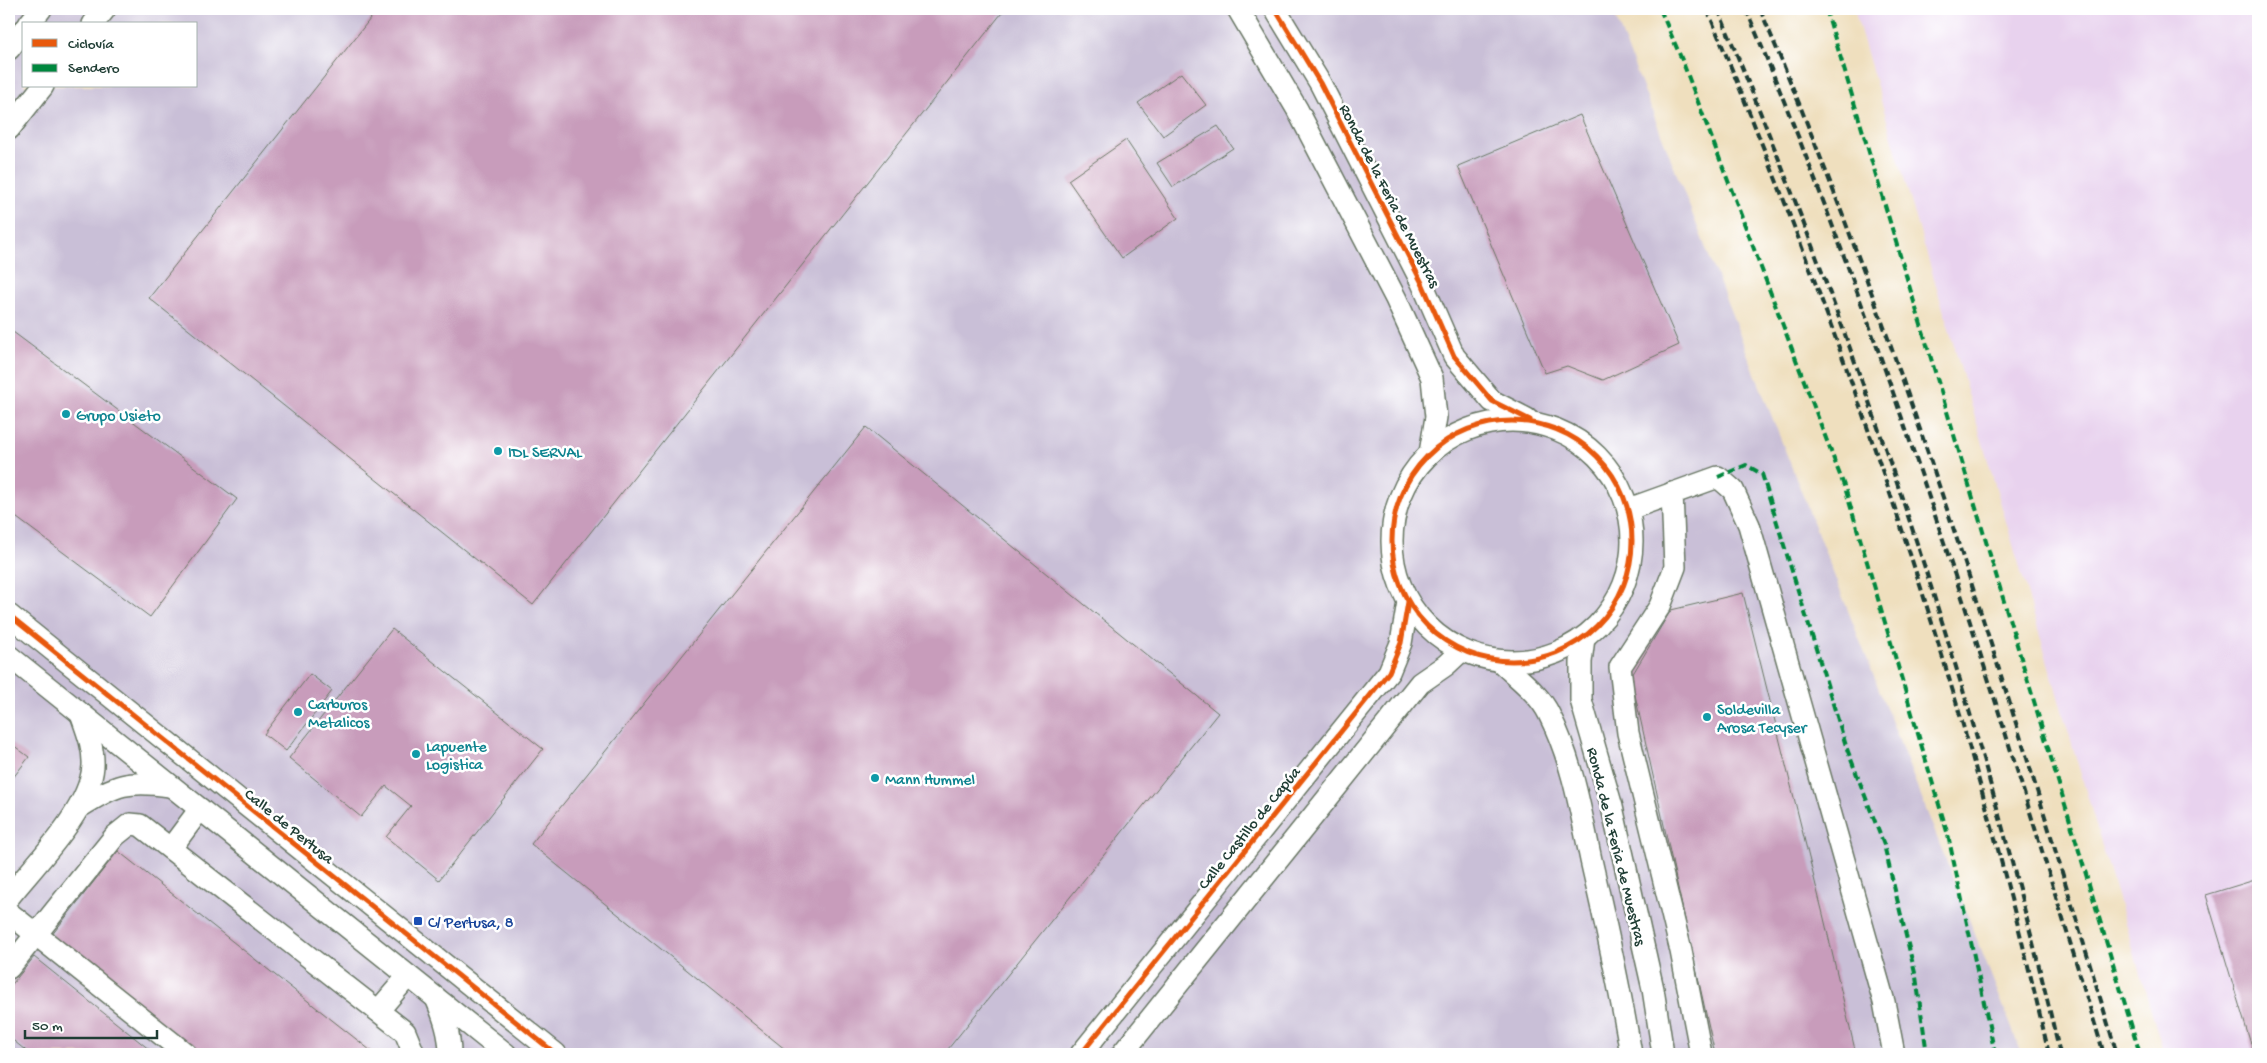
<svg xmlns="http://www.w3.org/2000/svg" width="2267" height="1063" font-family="'Gochi Hand',sans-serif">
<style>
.built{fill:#e8d2ee}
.industrial{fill:#c9bfd7;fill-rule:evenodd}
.building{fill:#c89cbb}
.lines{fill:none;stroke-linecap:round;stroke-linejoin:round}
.minor-casing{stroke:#687664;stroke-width:24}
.minor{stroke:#fff;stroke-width:21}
.rail{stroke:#1f3d34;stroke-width:4;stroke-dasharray:8 4;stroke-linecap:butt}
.quiet{stroke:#00873e;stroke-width:4;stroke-dasharray:8 4;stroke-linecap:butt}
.cycleway-casing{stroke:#fff;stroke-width:8}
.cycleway{stroke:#e8590c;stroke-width:5}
.culture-dot{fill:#0f9aa8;stroke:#fff;stroke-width:2}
.transit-dot{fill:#1a4fb4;stroke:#fff;stroke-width:2}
.labels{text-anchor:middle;stroke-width:5;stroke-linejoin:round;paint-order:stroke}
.street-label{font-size:16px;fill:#1f3d34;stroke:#fff}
.culture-label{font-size:16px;fill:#0d838f;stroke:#fff;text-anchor:start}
.transit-label{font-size:16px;fill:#164399;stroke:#fff;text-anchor:start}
</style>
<rect width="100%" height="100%" fill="#fff"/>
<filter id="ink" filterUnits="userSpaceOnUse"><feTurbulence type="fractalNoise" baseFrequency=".02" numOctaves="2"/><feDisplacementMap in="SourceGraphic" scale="10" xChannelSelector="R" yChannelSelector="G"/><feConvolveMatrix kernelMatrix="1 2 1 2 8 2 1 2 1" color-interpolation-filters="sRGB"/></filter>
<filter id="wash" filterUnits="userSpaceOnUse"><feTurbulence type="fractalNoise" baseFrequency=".0096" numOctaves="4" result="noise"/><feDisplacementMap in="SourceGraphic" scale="20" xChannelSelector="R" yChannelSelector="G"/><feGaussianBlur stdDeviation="1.12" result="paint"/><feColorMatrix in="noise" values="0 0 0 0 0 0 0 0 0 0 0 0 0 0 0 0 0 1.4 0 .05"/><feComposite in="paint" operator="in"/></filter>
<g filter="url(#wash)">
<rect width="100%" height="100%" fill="#efdfbe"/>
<path class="built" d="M1854,9H2258V1054H2164Z"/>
<path class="industrial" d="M9,9H1612L2022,1054H9ZM24,24H196V86H24Z"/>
<g id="blocks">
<g class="building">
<path d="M378,9H1005L533,605L149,298Z"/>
<path d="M1181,73L1206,105L1163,136L1138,103Z"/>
<path d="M1580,115L1679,345L1603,380L1567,366L1545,373L1458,166Z"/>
<path d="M1218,126L1233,148L1173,187L1157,163Z"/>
<path d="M1126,140L1178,218L1122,258L1068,180Z"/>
<path d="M9,329L237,499L150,617L9,512Z"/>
<path d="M866,427L1218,713L944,1054H791L531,844Z"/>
<path d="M1743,593L1823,914L1856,1054H1715L1631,677L1671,610Z"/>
<path d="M392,629L543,749L439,880L386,837L411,806L386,786L361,817L289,758Z"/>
<path d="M310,674L332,691L286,751L264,734Z"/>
<path d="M9,742L29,757L9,783Z"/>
<path d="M118,851L375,1054H200L51,936Z"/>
<path d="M2258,879V1054H2254L2206,895Z"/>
<path d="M34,957L100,1010L155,1054H30L9,1037V988Z"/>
</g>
</g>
</g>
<g filter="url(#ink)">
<use href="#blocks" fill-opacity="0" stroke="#687664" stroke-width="1"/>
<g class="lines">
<defs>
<g id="minor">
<path d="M1238,9L1297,109L1396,299L1432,378L1436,417L1430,453"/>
<path d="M1275,9L1320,83L1422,283L1454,356L1492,401L1527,419"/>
<path d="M29,24L41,9"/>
<path d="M93,24L105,9"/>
<path d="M9,49L24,30"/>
<path d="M9,129L43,86"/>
<circle cx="1512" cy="541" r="120"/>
<path d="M1672,493L1675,567L1660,606L1620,667L1628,733L1681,951L1701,1054"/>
<path d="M1629,509L1718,477L1733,490L1749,525L1884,1002L1894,1054"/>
<path d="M9,615L556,1054"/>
<path d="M1584,638L1581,662V700L1612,807L1653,989L1663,1054"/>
<path d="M9,656L506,1054"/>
<path d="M1500,661C1516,677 1539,693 1549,714C1572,759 1581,812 1591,860C1606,925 1620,989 1631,1054"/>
<path d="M80,807C116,784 128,780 170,786"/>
<path d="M171,848L200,809"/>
<path d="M9,897C36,863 90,810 93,766C94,748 87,731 81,714"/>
<path d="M9,913L186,1054"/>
<path d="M9,968L115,836L130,824L140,825L405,1032L412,1049L410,1054"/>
<path d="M436,998C444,1017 450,1034 450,1054"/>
<path d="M378,1011L408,976"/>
<path d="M1081,1054L1389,672L1401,643L1408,602"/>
<path d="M1122,1054L1420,683L1446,665L1461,651"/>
</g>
</defs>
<use href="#minor" class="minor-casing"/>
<use href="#minor" class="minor"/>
<g class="rail">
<path d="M1707,9C1848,347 1967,696 2049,1054"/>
<path d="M1718,9C1859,347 1977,697 2060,1054"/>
<path d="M1746,9C1890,349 1997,702 2104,1054"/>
<path d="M1760,9C1904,348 2011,702 2117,1054"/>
</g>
<g class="quiet">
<path d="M1660,9L1682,60L1846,491L1948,835L1995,1054"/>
<path d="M1826,9L2140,1054"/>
<path d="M1718,477L1746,465L1762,474L1847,749L1884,845L1916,977L1927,1054"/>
</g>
<defs>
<g id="cycleway">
<path d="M1275,9L1320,83L1422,283L1454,356L1492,401L1530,420"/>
<circle cx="1512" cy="541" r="120"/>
<path d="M9,615L556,1054"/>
<path d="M1081,1054L1389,672L1401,643L1408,602"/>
</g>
</defs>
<use href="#cycleway" class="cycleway-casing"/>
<use href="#cycleway" class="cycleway"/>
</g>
</g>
<g class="culture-dot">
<circle cx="66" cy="414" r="5"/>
<circle cx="498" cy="451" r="5"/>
<circle cx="298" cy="712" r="5"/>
<circle cx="1707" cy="717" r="5"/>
<circle cx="416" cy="754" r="5"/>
<circle cx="875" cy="778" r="5"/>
</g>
<rect class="transit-dot" x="413" y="916" width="10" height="10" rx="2.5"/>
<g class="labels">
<g class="street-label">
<text transform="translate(1391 195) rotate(63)" y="6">Ronda de la Feria de Muestras</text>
<text transform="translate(290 825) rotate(39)" y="6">Calle de Pertusa</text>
<text transform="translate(1248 827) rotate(-51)" y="6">Calle Castillo de Capúa</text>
<text transform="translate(1618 846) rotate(76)" y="6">Ronda de la Feria de Muestras</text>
</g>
<g class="culture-label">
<text x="76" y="420">Grupo Usieto</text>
<text x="508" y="457">IDL SERVAL</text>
<text x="308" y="709">Carburos<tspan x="308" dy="18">Metalicos</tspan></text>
<text x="1717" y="714">Soldevilla<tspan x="1717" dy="18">Arosa Tecyser</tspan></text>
<text x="426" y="751">Lapuente<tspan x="426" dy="18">Logistica</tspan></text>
<text x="885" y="784">Mann Hummel</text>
</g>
<g class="transit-label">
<text x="428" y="927">C/ Pertusa, 8</text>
</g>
</g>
<rect width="2267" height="1063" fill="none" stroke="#fff" stroke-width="30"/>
<rect x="22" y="22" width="175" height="65" fill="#ffffff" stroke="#a5b1ae"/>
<rect x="32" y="39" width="25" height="8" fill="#e8590c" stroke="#a5b1ae"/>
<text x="68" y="48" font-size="15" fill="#1f3d34">Ciclovía</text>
<rect x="32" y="64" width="25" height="8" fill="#00873e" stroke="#a5b1ae"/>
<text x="68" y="72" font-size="15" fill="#1f3d34">Sendero</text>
<path d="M25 1030v8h132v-8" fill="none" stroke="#1f3d34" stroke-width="2.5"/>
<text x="32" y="1030" font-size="15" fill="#1f3d34" stroke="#ffffff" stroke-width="4" paint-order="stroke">50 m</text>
</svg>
